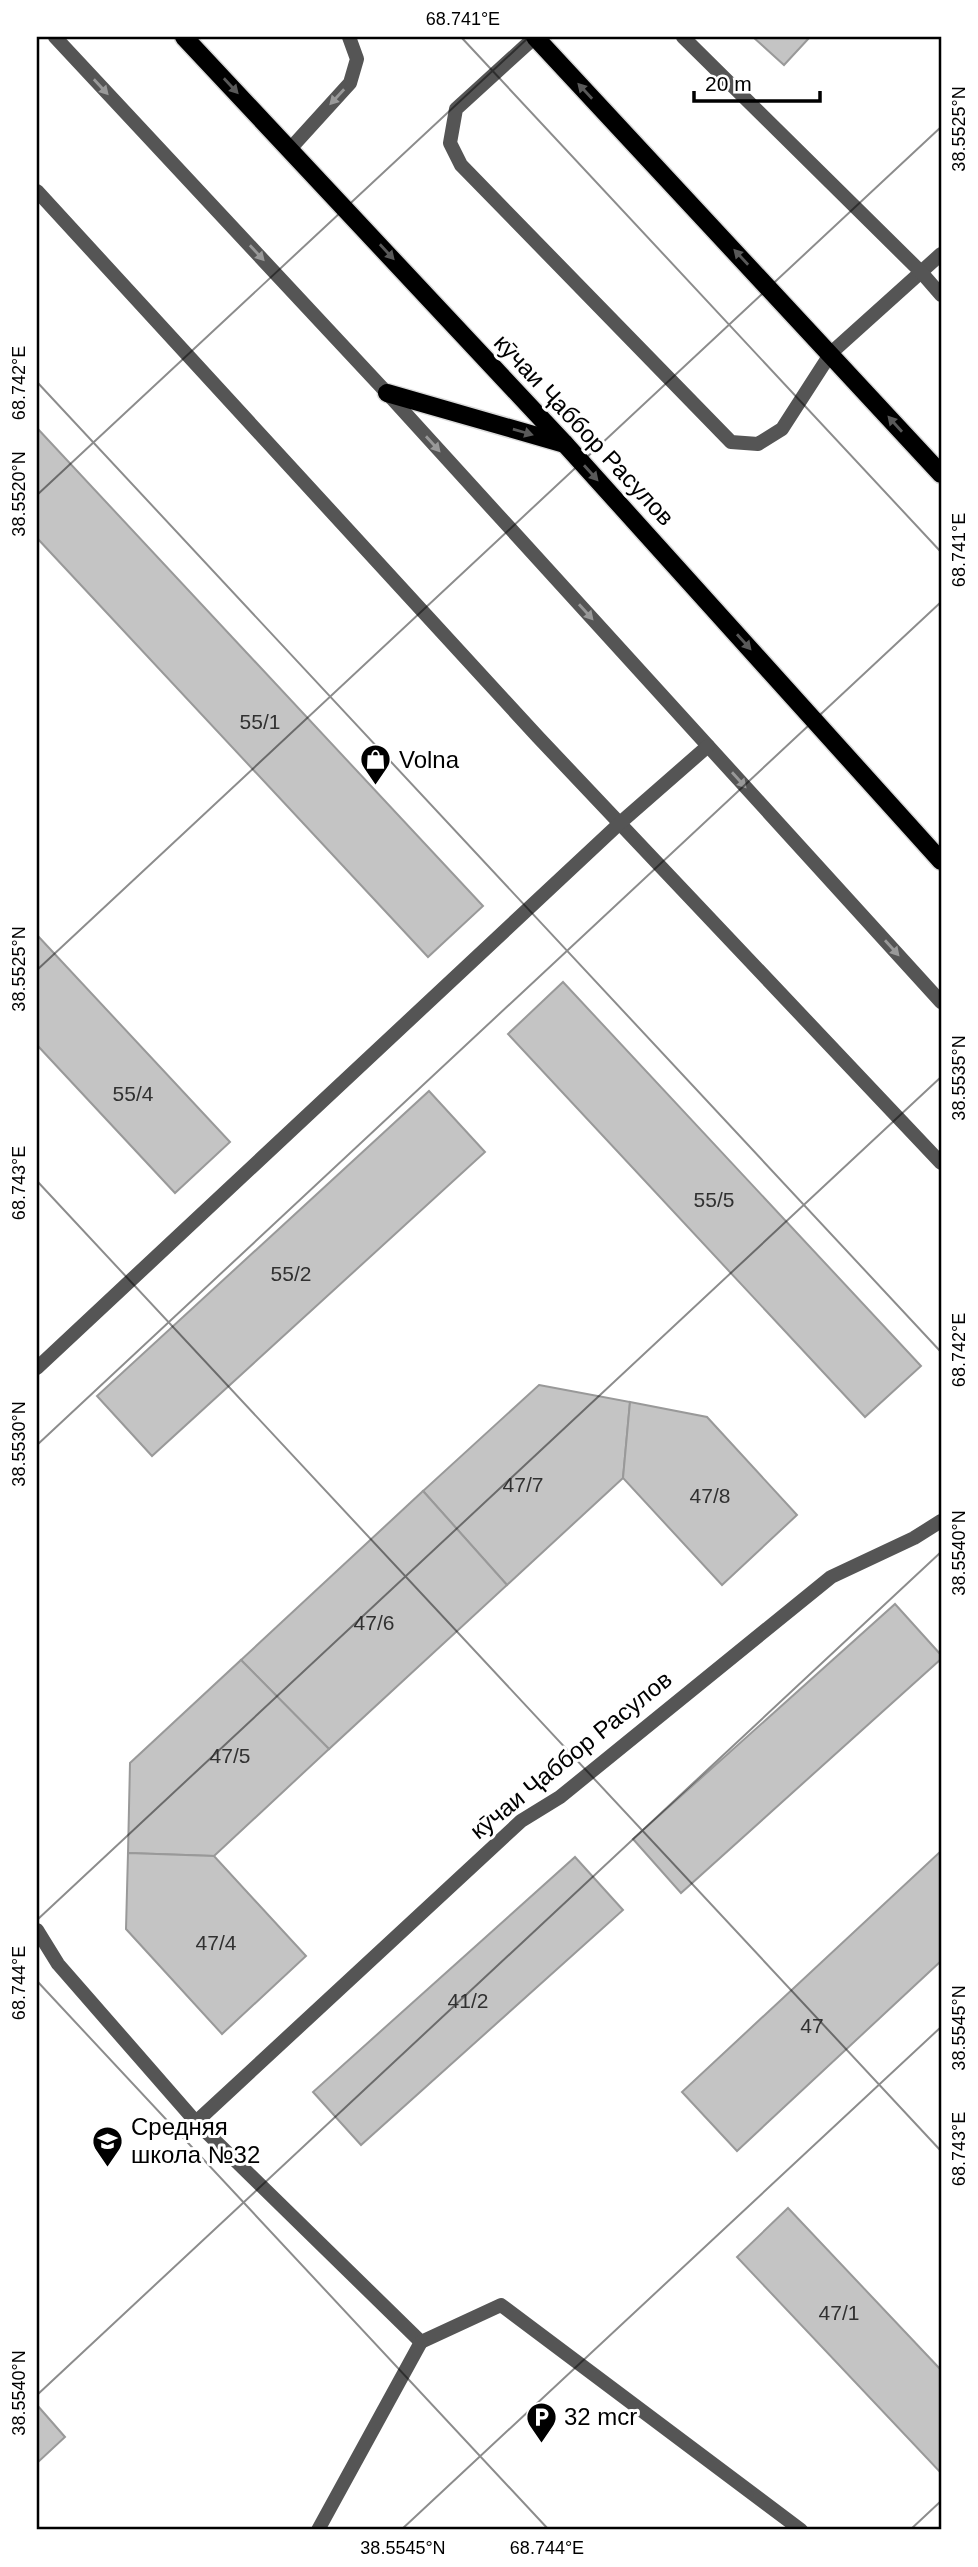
<svg xmlns="http://www.w3.org/2000/svg" width="978" height="2567" font-family="Arial,sans-serif">
<style>
.building{fill:#c4c4c4;stroke:#999;stroke-width:2}
.lines{fill:none;stroke-linecap:round;stroke-linejoin:round}
.primary-casing{stroke:#dbdbdb;stroke-width:21}
.lane{stroke:#555;stroke-width:14}
.street{stroke:#555;stroke-width:14}
.primary{stroke:#000;stroke-width:18}
.oneway{fill:#595959}
.oneway2{fill:#999}
.ticks{fill:none;stroke:#000;stroke-width:2;stroke-opacity:0.45}
.labels{text-anchor:middle;stroke-width:6;stroke-linejoin:round;paint-order:stroke}
.number-label{font-size:21px;fill:#313131}
.street-label{font-size:24px;fill:#000;stroke:#fff}
.poi-label{font-size:24px;fill:#000;stroke:#fff;text-anchor:start}
.neatline{fill:none;stroke:#000;stroke-width:2.5}
.ticks-label{font-size:18px;text-anchor:middle;fill:#000}
</style>
<rect width="100%" height="100%" fill="#fff"/>
<g class="building">
<path d="M753,37H810L784,65Z"/>
<path d="M37,428L483,906L428,957L37,538Z"/>
<path d="M37,935L230,1142L175,1193L37,1045Z"/>
<path d="M563,982L921,1366L865,1417L508,1034Z"/>
<path d="M429,1091L485,1152L152,1456L97,1396Z"/>
<path d="M539,1385L630,1402L623,1478L507,1585L423,1491Z"/>
<path d="M630,1402L707,1417L797,1515L722,1585L623,1478Z"/>
<path d="M423,1491L507,1585L329,1749L241,1660Z"/>
<path d="M895,1604L941,1655V1659L681,1893L633,1839Z"/>
<path d="M241,1660L329,1749L214,1856L128,1853L130,1763Z"/>
<path d="M941,1851V1961L737,2151L682,2092Z"/>
<path d="M128,1853L214,1856L306,1956L222,2034L126,1929Z"/>
<path d="M575,1857L623,1910L361,2145L313,2092Z"/>
<path d="M788,2208L941,2370V2473L737,2257Z"/>
<path d="M37,2405L65,2437L37,2463Z"/>
</g>
<g class="lines">
<defs>
<g id="primary">
<path d="M184,37L565,444L941,861"/>
<path d="M535,37L941,474"/>
<path d="M387,393L565,444"/>
</g>
</defs>
<use href="#primary" class="primary-casing"/>
<g class="lane">
<path d="M535,37L456,109L450,143L461,165L731,442L758,444L782,429L831,353L941,254"/>
<path d="M683,37L921,272L941,295"/>
<path d="M290,149L350,83L357,59L349,37"/>
<path d="M37,191L538,737L941,1163"/>
<path d="M37,1930L58,1964L196,2122L421,2342L501,2305L801,2530"/>
<path d="M196,2122L521,1821L560,1797L831,1577L914,1538L941,1521"/>
<path d="M318,2530L421,2342"/>
</g>
<g class="street">
<path d="M55,37L387,393L941,1002"/>
<path d="M37,1368L620,823L708,746"/>
</g>
<use href="#primary" class="primary"/>
</g>
<defs><path id="oneway-solid" d="M-6-.8H1V-3.2L6.5 0L1 3.2V.8H-6Z" transform="scale(1.75)"/></defs>
<g class="oneway">
<use href="#oneway-solid" transform="translate(231 86) rotate(47)"/>
<use href="#oneway-solid" transform="translate(585 91) rotate(-133)"/>
<use href="#oneway-solid" transform="translate(387 252) rotate(47)"/>
<use href="#oneway-solid" transform="translate(741 257) rotate(-133)"/>
<use href="#oneway-solid" transform="translate(895 424) rotate(-132)"/>
<use href="#oneway-solid" transform="translate(523 432) rotate(16)"/>
<use href="#oneway-solid" transform="translate(591 473) rotate(48)"/>
<use href="#oneway-solid" transform="translate(744 642) rotate(48)"/>
</g>
<g class="oneway2">
<use href="#oneway-solid" transform="translate(101 87) rotate(47)"/>
<use href="#oneway-solid" transform="translate(337 97) rotate(133)"/>
<use href="#oneway-solid" transform="translate(257 253) rotate(47)"/>
<use href="#oneway-solid" transform="translate(433 444) rotate(48)"/>
<use href="#oneway-solid" transform="translate(586 612) rotate(48)"/>
<use href="#oneway-solid" transform="translate(739 780) rotate(48)"/>
<use href="#oneway-solid" transform="translate(892 948) rotate(48)"/>
</g>
<path class="ticks" d="M461,37L941,552M37,382L941,1352M37,495L529,37M37,970L941,127M37,1181L941,2151M37,1445L941,602M37,1920L941,1077M37,1981L549,2530M37,2395L941,1552M401,2530L941,2027M910,2530L941,2501"/>
<defs>
<symbol id="shop-pin" viewBox="-11 -11 22 30"><path d="M0 17L-7.5 6A9.5 9.5 0 1 1 7.5 6Z" fill="#000" stroke="#fff"/><path d="M-5-2.5h2.3a2.7 3.5 0 0 1 5.4 0H5L5.5 6h-11ZM-1.5-2.5h3a1.5 2.3 0 0 0-3 0Z" fill="#fff"/></symbol>
<symbol id="school-pin" viewBox="-11 -11 22 30"><path d="M0 17L-7.5 6A9.5 9.5 0 1 1 7.5 6Z" fill="#000" stroke="#fff"/><path d="M0-5L7-2L0 1L-7-2ZM-4 1L0 2.5L4 1V4Q0 6-4 4Z" fill="#fff"/></symbol>
<symbol id="parking-pin" viewBox="-11 -11 22 30"><path d="M0 17L-7.5 6A9.5 9.5 0 1 1 7.5 6Z" fill="#000" stroke="#fff"/><path d="M-3.5-5.5H1a3.5 3.5 0 0 1 0 7H-1V5.5H-3.5ZM-1-3.4V-.6H.8a1.4 1.4 0 0 0 0-2.8Z" fill="#fff"/></symbol>
</defs>
<g fill-rule="evenodd">
<use href="#shop-pin" x="358" y="742" width="35" height="47"/>
<use href="#school-pin" x="90" y="2124" width="35" height="47"/>
<use href="#parking-pin" x="524" y="2400" width="35" height="47"/>
</g>
<g class="labels">
<g class="number-label">
<text x="260" y="729">55/1</text>
<text x="133" y="1101">55/4</text>
<text x="714" y="1207">55/5</text>
<text x="291" y="1281">55/2</text>
<text x="523" y="1492">47/7</text>
<text x="710" y="1503">47/8</text>
<text x="374" y="1630">47/6</text>
<text x="230" y="1763">47/5</text>
<text x="216" y="1950">47/4</text>
<text x="468" y="2008">41/2</text>
<text x="812" y="2033">47</text>
<text x="839" y="2320">47/1</text>
</g>
<g class="street-label">
<text transform="translate(584 430) rotate(47)" y="8">кӯчаи Ҷаббор Расулов</text>
<text transform="translate(571 1755) rotate(-39)" y="8">кӯчаи Ҷаббор Расулов</text>
</g>
<g class="poi-label">
<text x="399" y="768">Volna</text>
<text x="131" y="2135">Средняя<tspan x="131" dy="28">школа №32</tspan></text>
<text x="564" y="2425">32 mcr</text>
</g>
</g>
<rect width="978" height="2567" fill="none" stroke="#ffffff" stroke-width="77"/>
<path d="M694 91v10h126v-10" fill="none" stroke="#000000" stroke-width="3.5"/>
<text x="705" y="91" font-size="21" fill="#000000" stroke="#ffffff" stroke-width="5" paint-order="stroke">20 m</text>
<rect x="38" y="38" width="902" height="2490" class="neatline"/>
<g class="ticks-label">
<text x="463" y="25">68.741°E</text>
<text transform="translate(959 129) rotate(-90)" y="6">38.5525°N</text>
<text transform="translate(19 383) rotate(-90)" y="6">68.742°E</text>
<text transform="translate(19 494) rotate(-90)" y="6">38.5520°N</text>
<text transform="translate(959 550) rotate(-90)" y="6">68.741°E</text>
<text transform="translate(19 969) rotate(-90)" y="6">38.5525°N</text>
<text transform="translate(959 1078) rotate(-90)" y="6">38.5535°N</text>
<text transform="translate(19 1183) rotate(-90)" y="6">68.743°E</text>
<text transform="translate(959 1350) rotate(-90)" y="6">68.742°E</text>
<text transform="translate(19 1444) rotate(-90)" y="6">38.5530°N</text>
<text transform="translate(959 1553) rotate(-90)" y="6">38.5540°N</text>
<text transform="translate(19 1983) rotate(-90)" y="6">68.744°E</text>
<text transform="translate(959 2028) rotate(-90)" y="6">38.5545°N</text>
<text transform="translate(959 2149) rotate(-90)" y="6">68.743°E</text>
<text transform="translate(19 2393) rotate(-90)" y="6">38.5540°N</text>
<text x="403" y="2554">38.5545°N</text>
<text x="547" y="2554">68.744°E</text>
</g>
</svg>
